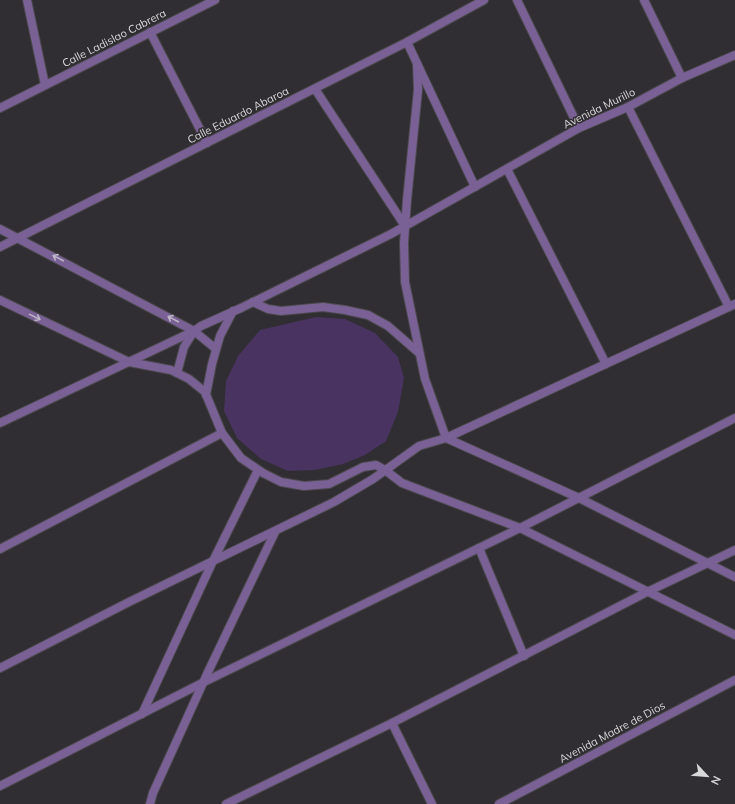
<svg xmlns="http://www.w3.org/2000/svg" width="735" height="804" font-family="Mulish,sans-serif">
<style>
.grass{fill:#493360}
.lines{fill:none;stroke-linecap:round;stroke-linejoin:round}
.street-casing{stroke:#4b494d;stroke-width:10}
.street{stroke:#796095;stroke-width:8}
.oneway{stroke:#bcb3c5}
.labels{text-anchor:middle;stroke-width:3;stroke-linejoin:round;paint-order:stroke}
.street-label{font-size:11px;fill:#d8d7da;stroke:#302e32}
</style>
<rect width="100%" height="100%" fill="#302e32"/>
<path class="grass" d="M316,317L345,319L375,333L398,357L404,378L398,412L386,441L365,455L343,464L315,470L288,471L261,459L237,438L224,411L226,381L238,356L260,330Z"/>
<g class="lines">
<defs>
<g id="street">
<path d="M27,0L45,85"/>
<path d="M517,0L579,128"/>
<path d="M644,0L682,78"/>
<path d="M150,32L207,143"/>
<path d="M407,42L475,187"/>
<path d="M417,64L418,90L407,200L404,243L405,282L425,379L446,438L579,498L735,577"/>
<path d="M315,89L405,226"/>
<path d="M628,107L729,307"/>
<path d="M0,108L215,0"/>
<path d="M507,169L606,364"/>
<path d="M0,229L194,331L216,349"/>
<path d="M0,247L407,42L484,0"/>
<path d="M0,300L129,362L171,370L189,379L205,392L222,433L241,458L263,473L281,482L304,486L329,484L363,467L376,465L385,470L402,483L520,528L735,635"/>
<path d="M253,302L268,309L281,311L323,307L345,310L368,315L388,326L419,353"/>
<path d="M177,373L184,347L194,331L201,326L241,308L391,234L579,128L628,107L682,78L735,55"/>
<path d="M206,395L212,364L220,336L233,311"/>
<path d="M0,423L194,331"/>
<path d="M479,548L524,656"/>
<path d="M0,549L222,433"/>
<path d="M0,668L129,602L334,502L373,479L419,446L446,438L735,304"/>
<path d="M142,714L212,563L258,470"/>
<path d="M392,723L432,804"/>
<path d="M0,786L206,681L520,528L735,418"/>
<path d="M150,804L153,793L208,672L275,532"/>
<path d="M226,804L392,723L647,592L735,550"/>
<path d="M499,804L735,680"/>
</g>
</defs>
<use href="#street" class="street-casing"/>
<use href="#street" class="street"/>
</g>
<defs><path id="oneway-shaft" d="M-6 0H5M1.5-3L5.5 0L1.5 3" fill="none" stroke-width="1.6" stroke-linecap="round" stroke-linejoin="round"/></defs>
<g class="oneway">
<use href="#oneway-shaft" transform="translate(58 258) rotate(-152)"/>
<use href="#oneway-shaft" transform="translate(35 317) rotate(26)"/>
<use href="#oneway-shaft" transform="translate(173 319) rotate(-152)"/>
</g>
<g class="labels">
<g class="street-label">
<text transform="translate(114 38) rotate(-27)" y="4">Calle Ladislao Cabrera</text>
<text transform="translate(599 108) rotate(-26)" y="4">Avenida Murillo</text>
<text transform="translate(238 115) rotate(-27)" y="4">Calle Eduardo Abaroa</text>
<text transform="translate(612 732) rotate(-28)" y="4">Avenida Madre de Dios</text>
</g>
</g>
<g transform="translate(707 776) rotate(116)" stroke="#302e32" stroke-width="3" paint-order="stroke">
<path d="M0-3L7 15L0 10L-7 15Z" fill="#d8d7da"/>
<text y="-6" font-size="11" font-weight="bold" text-anchor="middle" fill="#d8d7da">N</text>
</g>
</svg>
